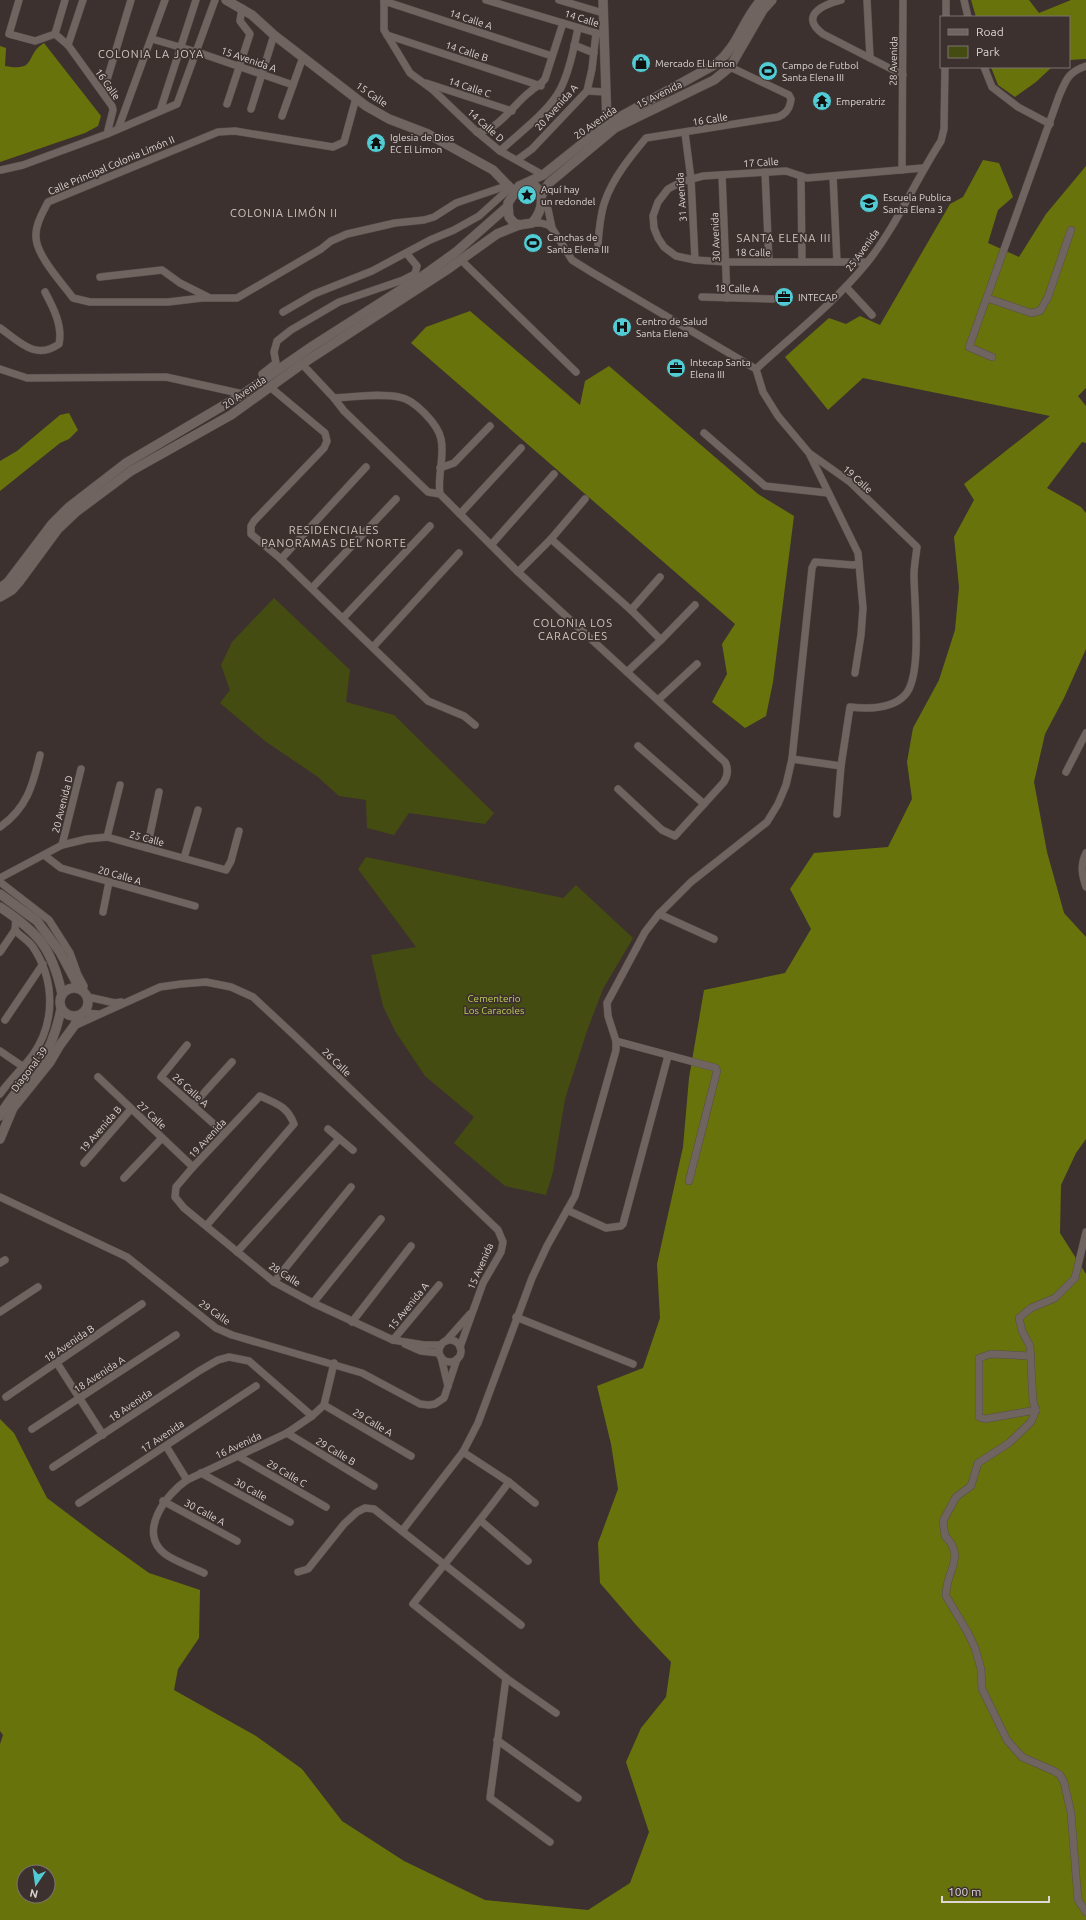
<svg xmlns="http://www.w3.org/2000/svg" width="1086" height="1920" font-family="Ubuntu,sans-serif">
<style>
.green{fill:#454c11}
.forest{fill:#69730b;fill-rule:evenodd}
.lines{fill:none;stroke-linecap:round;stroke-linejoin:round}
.street-casing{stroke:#574e4b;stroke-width:8}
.secondary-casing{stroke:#574e4b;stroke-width:10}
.street{stroke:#706460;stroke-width:7}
.secondary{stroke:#706460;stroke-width:9}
.labels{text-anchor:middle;stroke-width:3.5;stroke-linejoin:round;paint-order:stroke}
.street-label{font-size:10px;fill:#ddd6d4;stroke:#3c312e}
.poi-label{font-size:10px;fill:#ddd6d4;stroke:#3c312e;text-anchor:start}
.park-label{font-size:10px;fill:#bfcf55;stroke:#3c312e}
.neighbourhood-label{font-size:11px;letter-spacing:1px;fill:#d4c6c1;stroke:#3c312e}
</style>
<rect width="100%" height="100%" fill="#3c312e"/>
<g class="green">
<path d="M274,598L350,670L346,702L394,715L494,813L485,824L409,813L394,835L367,828L366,800L339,796L318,777L265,741L220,703L230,690L221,665L232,642Z"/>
<path d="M366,857L563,898L576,885L633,938L603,989L587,1031L565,1099L553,1172L546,1195L505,1186L454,1143L474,1117L425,1076L395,1031L383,1006L371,955L416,947L358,869Z"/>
</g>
<g class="forest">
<path d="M971,0H1029L1039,13L1071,0H1086V59L1069,60V17H976Z"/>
<path d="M44,43L101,116L98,126L85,133L0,162V46L6,48L5,66C38,72 24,55 44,43Z"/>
<path d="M991,67H1052L1036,82L1015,97L998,85Z"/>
<path d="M983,160L999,163L1013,197L998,210L988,243L1019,257L1046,214L1086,166V388L1078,396L1086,406V443L1082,442L1047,488L1081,507L1086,513V649L1064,698L1045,734L1034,782L1047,852L1064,913L1086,937V1139L1076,1153L1061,1185L1060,1233L1086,1274V1920H0V1744L3,1735L0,1731V1419L14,1433L47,1498L96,1535L149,1573L200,1590L199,1638L178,1669L174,1690L256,1736L302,1769L342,1821L404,1861L485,1900L588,1910L630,1883L649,1832L626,1762L641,1728L666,1697L671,1662L637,1626L600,1583L598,1543L618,1489L611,1444L597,1386L643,1368L660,1318L657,1264L683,1147L689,1078L704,990L785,973L811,929L790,889L814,853L888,847L912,799L907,762L913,728L939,680L955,630L959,587L954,537L974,500L964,484L1050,416L863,378L828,410L785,357L829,318L846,324L860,316L880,325L950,204L963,197ZM24,1872H48V1896H24Z"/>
<path d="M470,311L580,405L585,381L609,366L758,494L794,516L773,682L766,716L745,728L712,702L727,674L722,644L735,624L411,343L426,327Z"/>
<path d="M69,413L78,430L69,439L60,443L0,491V461L17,451L60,415Z"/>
</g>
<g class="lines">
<defs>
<g id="street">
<path d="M19,0L9,34L35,41L55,34L68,45L112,106L113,110L107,134"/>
<path d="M384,0V30L410,73L433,90L477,132L500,151L543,175"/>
<path d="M486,0L600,34"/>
<path d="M559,0L603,13"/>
<path d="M841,0C822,5 799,16 823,34L903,75"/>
<path d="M867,0L870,58"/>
<path d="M964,0L968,17"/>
<path d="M384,1L552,56"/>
<path d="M946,17V0"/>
<path d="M55,34L65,0"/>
<path d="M387,35L541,86"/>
<path d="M152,39L197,52L293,85"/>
<path d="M68,45L83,0"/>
<path d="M574,45L594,53"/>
<path d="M984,67L992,87L1018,107L1050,124"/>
<path d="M426,83L512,111"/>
<path d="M587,91L606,92"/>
<path d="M103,93L131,0"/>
<path d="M356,98L344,142L333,147L235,131L218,132L48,202C43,212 35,225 36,237C36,255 62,283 73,298L90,302H168L202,298H237L321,249L331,241L347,234L395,223L424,220L434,217L456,203L509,185"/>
<path d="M227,104L250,34L240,21L242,8"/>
<path d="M251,109L274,35"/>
<path d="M160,111L196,0"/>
<path d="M282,116L303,57"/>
<path d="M118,129L165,0"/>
<path d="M477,132C499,131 514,103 531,91C536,86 540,86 545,79L563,23"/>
<path d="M685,133L691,179L695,260"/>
<path d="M500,151C518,134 544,115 557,95C568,78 574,48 578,28"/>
<path d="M517,160L532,149L587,91L592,69L596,33"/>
<path d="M1,170L23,165L107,134L177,104L215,0"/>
<path d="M902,170L903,0"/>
<path d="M765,172L769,262"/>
<path d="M722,175L727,298"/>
<path d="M801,176L802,262"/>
<path d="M833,176L837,262"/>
<path d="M541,204L548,209L552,228"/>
<path d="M532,223H541L548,225L552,228L572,260L593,273L756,369L763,392L778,416L809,453L850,482L917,547C916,556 914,566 914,575C914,601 923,676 905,695C892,709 867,709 850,707L841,766L837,814"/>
<path d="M598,244C599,230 600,215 605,201C613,178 630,157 646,138L778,117C786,114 790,109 791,99L789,95L730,67"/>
<path d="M461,260L576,372"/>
<path d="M867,262H726L695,260L676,256L664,247L658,238L654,228L653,216L658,202L668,189L681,182L703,176L786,171L807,178L923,168"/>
<path d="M100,277L162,270L180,283L208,297"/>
<path d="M846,287L872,315"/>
<path d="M702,297L773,299"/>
<path d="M987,298L1031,313L1040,311L1048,297L1071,230"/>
<path d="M283,312L314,294L372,271L430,240L454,230L479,216L511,187"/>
<path d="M0,328C19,341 35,361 59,344C63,326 53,307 45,292"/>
<path d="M992,357L969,347L1059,96C1066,80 1068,72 1086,66"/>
<path d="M302,364L334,398L344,411L428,492L440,494L518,572L725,762C729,769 728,775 724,782L675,836L662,830L618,789"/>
<path d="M0,369L27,378L166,377L243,394"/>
<path d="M756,369C793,335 834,303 866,264C896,227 915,181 941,141L944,129L945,67"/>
<path d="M265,379L262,374L276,363L274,352L277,341L291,330L339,302L403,280L415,274L417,266L407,254"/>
<path d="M270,387L325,433L327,441L324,448L254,521L251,526V534L281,559L428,701L464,716L475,725"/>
<path d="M334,398C355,397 379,393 399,397C414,399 438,424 441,439C445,457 437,476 440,494"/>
<path d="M704,433L765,486L828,493"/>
<path d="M810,455L858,553L863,608L861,635L855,673"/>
<path d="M440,468L454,463L490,426"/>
<path d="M460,514L521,448"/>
<path d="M551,539L631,610L661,640"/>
<path d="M491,545L554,474"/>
<path d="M281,559L366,467"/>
<path d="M518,572L551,539L585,499"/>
<path d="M312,588L396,499"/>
<path d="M631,610L660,577"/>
<path d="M343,618L430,526"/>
<path d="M373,647L459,553"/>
<path d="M627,672L661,640L695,605"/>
<path d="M658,700L697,664"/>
<path d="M638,746L704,804"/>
<path d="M792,759L841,766"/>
<path d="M1066,772L1086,733"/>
<path d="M0,827C27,808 33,785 40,755"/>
<path d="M107,837L120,785"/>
<path d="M62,845L81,769"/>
<path d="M147,848L159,792"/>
<path d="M1086,853C1080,865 1082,875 1086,887"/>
<path d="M44,855L61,868L195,906"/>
<path d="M184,858L198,810"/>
<path d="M0,878L62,845L87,839L107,837L226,870L231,861L239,831"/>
<path d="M0,882L49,920L70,953L78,975L84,986L83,991"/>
<path d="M103,912L109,882"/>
<path d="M659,914L714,939"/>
<path d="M0,952L15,930L16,918"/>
<path d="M88,997L115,1003L121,1002"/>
<path d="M84,1013L98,1014"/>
<path d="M5,1020L43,964"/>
<path d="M74,1026L160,987L181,984L206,982L231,987L253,997L296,1037L498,1230L503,1242L501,1252L483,1283L460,1347"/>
<path d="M616,1041L716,1068L717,1071L689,1181"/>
<path d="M187,1045L161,1077L224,1133"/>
<path d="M0,1051L22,1066"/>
<path d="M98,1077L193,1167"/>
<path d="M0,1094C10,1080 22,1069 32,1056C56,1023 55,980 33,947C28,940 20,936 15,930"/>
<path d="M193,1105L232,1062"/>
<path d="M328,1129L353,1150"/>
<path d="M84,1163L131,1109"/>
<path d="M124,1178L162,1138"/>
<path d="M0,1197L127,1257L216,1328L232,1335L362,1373L420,1404L429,1405L435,1404L444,1398L457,1359"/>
<path d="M567,1210L606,1228L621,1226L623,1224L668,1056"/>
<path d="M206,1226L294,1124C287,1106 277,1104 260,1096L193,1167L176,1187L175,1197L184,1208L274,1282L313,1303L393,1340L424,1345H441"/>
<path d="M237,1252L339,1139"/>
<path d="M0,1263L5,1260"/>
<path d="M274,1282L351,1187"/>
<path d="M313,1303L381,1219"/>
<path d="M0,1312L38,1287"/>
<path d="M516,1317L633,1364"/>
<path d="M352,1322L411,1246"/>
<path d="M393,1340L439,1285"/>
<circle cx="450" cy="1351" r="11"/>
<path d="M446,1341L470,1314"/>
<path d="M405,1344L421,1351L439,1353"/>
<path d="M1031,1356L991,1354L979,1358V1417L985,1419L1036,1410"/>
<path d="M441,1357L448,1386"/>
<path d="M57,1363L103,1435"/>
<path d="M6,1397L142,1304"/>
<path d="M324,1405L411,1456"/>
<path d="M1036,1410L1031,1422L1009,1443L978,1463L971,1486L956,1497L943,1521L945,1536C967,1558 945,1571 946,1596L968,1633L975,1648L981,1669L982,1689L1007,1740L1022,1757L1054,1771L1060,1775L1064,1782L1071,1813L1078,1900L1086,1912"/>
<path d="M1036,1410L1033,1402L1030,1346L1022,1331L1019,1318L1031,1308L1055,1298L1075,1278L1086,1232"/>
<path d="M32,1429L176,1335"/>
<path d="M287,1433L374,1486"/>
<path d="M166,1446L187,1480"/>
<path d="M463,1452L509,1482L535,1503"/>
<path d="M238,1456L326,1507"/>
<path d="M53,1467L199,1371L218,1360L229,1357L249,1361L312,1416"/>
<path d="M201,1473L290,1522"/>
<path d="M509,1482C478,1524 445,1563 413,1604L506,1678L556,1713"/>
<path d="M163,1501L237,1541"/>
<path d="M79,1503L256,1386"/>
<path d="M481,1521L528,1561"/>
<path d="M402,1531L463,1452L478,1423L532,1278L547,1246L575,1196L616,1050V1041L608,1016L607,1003L645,932L659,914L691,882L767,822L778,804L786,785L792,759L812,568L815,562L853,565L859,564"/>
<path d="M298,1572L308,1569L344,1524L357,1512L365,1508L374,1509L521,1625"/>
<path d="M204,1573C192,1567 176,1562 165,1554C137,1533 166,1494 187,1480L287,1433L312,1416L324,1405L334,1363"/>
<path d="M506,1678L490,1798L550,1842"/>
<path d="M497,1740L578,1798"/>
</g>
<g id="secondary">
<path d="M226,0L252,15L274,35L366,106L389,119L428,134L493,170L514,192"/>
<path d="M603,0L607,124"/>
<path d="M527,183C548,187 543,211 532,223L519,225L514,223L509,217L508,203L519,186L543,175L607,124L716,64C739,45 742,21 761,0"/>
<path d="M541,196L549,183L615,128L714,80L730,67L763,10L772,0"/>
<path d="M0,588L8,582L52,524L69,507L126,463L243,394L311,347L424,275L456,252L507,207"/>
<path d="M0,597L12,590L19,582L58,529L76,512L131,471L231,415L302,364L448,269L497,234L519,225"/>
<path d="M0,894L37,921L60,952L80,989"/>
<path d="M0,907C39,933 52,948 62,994"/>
<circle cx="74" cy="1002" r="14"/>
<path d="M0,1116C10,1096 26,1082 39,1064C51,1048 57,1029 61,1009"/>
<path d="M0,1139L13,1108L50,1062L60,1045L74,1026L79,1016"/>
</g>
</defs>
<use href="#street" class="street-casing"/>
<use href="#secondary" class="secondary-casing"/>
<use href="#street" class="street"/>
<use href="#secondary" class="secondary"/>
</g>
<defs>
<symbol id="shop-disc" viewBox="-11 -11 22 22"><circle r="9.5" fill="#51ccd4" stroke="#3c312e"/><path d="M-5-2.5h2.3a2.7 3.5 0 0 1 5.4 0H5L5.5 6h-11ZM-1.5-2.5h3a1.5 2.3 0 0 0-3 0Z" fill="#111"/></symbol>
<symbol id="stadium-disc" viewBox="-11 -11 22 22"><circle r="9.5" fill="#51ccd4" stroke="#3c312e"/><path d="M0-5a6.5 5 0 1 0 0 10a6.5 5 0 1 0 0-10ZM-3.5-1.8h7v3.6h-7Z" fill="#111"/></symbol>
<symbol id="temple-disc" viewBox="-11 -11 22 22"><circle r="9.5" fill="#51ccd4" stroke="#3c312e"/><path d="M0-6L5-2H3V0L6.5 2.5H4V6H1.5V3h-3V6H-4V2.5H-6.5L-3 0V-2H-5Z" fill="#111"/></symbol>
<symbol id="sight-disc" viewBox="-11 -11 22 22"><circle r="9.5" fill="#51ccd4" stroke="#3c312e"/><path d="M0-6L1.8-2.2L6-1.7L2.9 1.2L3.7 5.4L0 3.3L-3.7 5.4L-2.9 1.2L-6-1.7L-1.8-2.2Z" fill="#111"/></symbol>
<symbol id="school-disc" viewBox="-11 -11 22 22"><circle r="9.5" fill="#51ccd4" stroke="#3c312e"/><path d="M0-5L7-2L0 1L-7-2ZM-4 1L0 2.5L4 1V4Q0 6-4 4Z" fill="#111"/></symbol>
<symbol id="office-disc" viewBox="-11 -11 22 22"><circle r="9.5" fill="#51ccd4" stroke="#3c312e"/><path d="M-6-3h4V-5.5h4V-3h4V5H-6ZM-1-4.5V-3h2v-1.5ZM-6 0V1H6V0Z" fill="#111"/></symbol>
<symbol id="hospital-disc" viewBox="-11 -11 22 22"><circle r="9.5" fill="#51ccd4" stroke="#3c312e"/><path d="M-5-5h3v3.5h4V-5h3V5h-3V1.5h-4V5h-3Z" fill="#111"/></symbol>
</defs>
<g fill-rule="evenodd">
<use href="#shop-disc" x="630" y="52" width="22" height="22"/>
<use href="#stadium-disc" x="757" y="60" width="22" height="22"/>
<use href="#temple-disc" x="811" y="90" width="22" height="22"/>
<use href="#temple-disc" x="365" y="132" width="22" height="22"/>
<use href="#sight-disc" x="516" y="184" width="22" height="22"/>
<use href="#school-disc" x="858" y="192" width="22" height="22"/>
<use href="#stadium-disc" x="522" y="232" width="22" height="22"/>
<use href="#office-disc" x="773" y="286" width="22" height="22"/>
<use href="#hospital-disc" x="611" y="316" width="22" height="22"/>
<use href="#office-disc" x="665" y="357" width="22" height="22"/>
</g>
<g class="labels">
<g class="street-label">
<text transform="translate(582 18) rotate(17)" y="4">14 Calle</text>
<text transform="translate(471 19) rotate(18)" y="4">14 Calle A</text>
<text transform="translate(467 51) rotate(18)" y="4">14 Calle B</text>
<text transform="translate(249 59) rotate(19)" y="4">15 Avenida A</text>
<text transform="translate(893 61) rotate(-89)" y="4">28 Avenida</text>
<text transform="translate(108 84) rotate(55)" y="4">16 Calle</text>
<text transform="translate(470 87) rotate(18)" y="4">14 Calle C</text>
<text transform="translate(372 94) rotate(34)" y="4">15 Calle</text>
<text transform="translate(659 94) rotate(-26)" y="4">15 Avenida</text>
<text transform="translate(556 107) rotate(-48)" y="4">20 Avenida A</text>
<text transform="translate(710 119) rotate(-9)" y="4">16 Calle</text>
<text transform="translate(595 122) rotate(-35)" y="4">20 Avenida</text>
<text transform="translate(486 125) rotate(41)" y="4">14 Calle D</text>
<text transform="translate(761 162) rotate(-4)" y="4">17 Calle</text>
<text transform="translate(111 165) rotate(-23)" y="4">Calle Principal Colonia Limón II</text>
<text transform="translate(681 197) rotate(-94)" y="4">31 Avenida</text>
<text transform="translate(715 237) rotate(-92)" y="4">30 Avenida</text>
<text transform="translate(862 250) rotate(-54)" y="4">25 Avenida</text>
<text transform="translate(753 252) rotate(1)" y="4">18 Calle</text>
<text transform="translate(737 288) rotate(1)" y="4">18 Calle A</text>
<text transform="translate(244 392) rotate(-34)" y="4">20 Avenida</text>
<text transform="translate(858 479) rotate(42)" y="4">19 Calle</text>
<text transform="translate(62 804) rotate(-76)" y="4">20 Avenida D</text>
<text transform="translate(147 838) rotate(15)" y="4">25 Calle</text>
<text transform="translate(120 875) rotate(16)" y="4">20 Calle A</text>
<text transform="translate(337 1062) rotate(44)" y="4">26 Calle</text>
<text transform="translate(29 1069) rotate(-53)" y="4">Diagonal 39</text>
<text transform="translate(191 1090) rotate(42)" y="4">26 Calle A</text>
<text transform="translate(152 1115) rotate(43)" y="4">27 Calle</text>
<text transform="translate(100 1129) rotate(-49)" y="4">19 Avenida B</text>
<text transform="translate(207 1138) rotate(-47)" y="4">19 Avenida</text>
<text transform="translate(480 1266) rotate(-66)" y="4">15 Avenida</text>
<text transform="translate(285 1274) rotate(33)" y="4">28 Calle</text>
<text transform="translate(408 1306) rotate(-51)" y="4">15 Avenida A</text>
<text transform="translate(215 1312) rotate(35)" y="4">29 Calle</text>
<text transform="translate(69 1343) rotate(-34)" y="4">18 Avenida B</text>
<text transform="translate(99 1374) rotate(-33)" y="4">18 Avenida A</text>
<text transform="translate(130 1405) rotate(-34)" y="4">18 Avenida</text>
<text transform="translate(373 1422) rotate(31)" y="4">29 Calle A</text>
<text transform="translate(162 1436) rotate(-34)" y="4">17 Avenida</text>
<text transform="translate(238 1445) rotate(-25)" y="4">16 Avenida</text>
<text transform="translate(336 1451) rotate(31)" y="4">29 Calle B</text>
<text transform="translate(287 1473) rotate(30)" y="4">29 Calle C</text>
<text transform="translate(251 1489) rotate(29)" y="4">30 Calle</text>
<text transform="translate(205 1512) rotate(28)" y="4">30 Calle A</text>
</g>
<g class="poi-label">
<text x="655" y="67">Mercado El Limon</text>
<text x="782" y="69">Campo de Futbol<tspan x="782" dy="12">Santa Elena III</tspan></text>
<text x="836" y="105">Emperatriz</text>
<text x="390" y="141">Iglesia de Dios<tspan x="390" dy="12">EC El Limon</tspan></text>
<text x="541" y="193">Aquí hay<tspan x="541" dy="12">un redondel</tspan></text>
<text x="883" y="201">Escuela Publica<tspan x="883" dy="12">Santa Elena 3</tspan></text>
<text x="547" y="241">Canchas de<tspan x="547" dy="12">Santa Elena III</tspan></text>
<text x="798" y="301">INTECAP</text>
<text x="636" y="325">Centro de Salud<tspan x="636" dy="12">Santa Elena</tspan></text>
<text x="690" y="366">Intecap Santa<tspan x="690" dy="12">Elena III</tspan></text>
</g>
<g class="park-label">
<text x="494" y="1002">Cementerio<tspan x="494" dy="12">Los Caracoles</tspan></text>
</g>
<g class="neighbourhood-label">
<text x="151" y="58">COLONIA LA JOYA</text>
<text x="284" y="217">COLONIA LIMÓN II</text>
<text x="784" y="242">SANTA ELENA III</text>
<text x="334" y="534">RESIDENCIALES<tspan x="334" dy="13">PANORAMAS DEL NORTE</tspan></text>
<text x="573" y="627">COLONIA LOS<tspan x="573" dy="13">CARACOLES</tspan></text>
</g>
</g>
<rect x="940" y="16" width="130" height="52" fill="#3c312e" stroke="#7c7370"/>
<rect x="948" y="29" width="20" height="6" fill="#706460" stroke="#7c7370"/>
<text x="976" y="36" font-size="12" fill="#ddd6d4">Road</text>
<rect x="948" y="46" width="20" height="12" fill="#454c11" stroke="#7c7370"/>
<text x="976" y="56" font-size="12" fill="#ddd6d4">Park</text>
<g transform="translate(36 1884) rotate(193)"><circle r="19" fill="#3c312e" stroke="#7c7370"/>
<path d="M0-3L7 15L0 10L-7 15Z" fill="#51ccd4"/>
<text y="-6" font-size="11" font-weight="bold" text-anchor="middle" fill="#ddd6d4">N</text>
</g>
<path d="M942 1896v6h107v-6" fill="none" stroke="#ddd6d4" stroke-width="2"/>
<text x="948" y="1896" font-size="12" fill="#ddd6d4" stroke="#3c312e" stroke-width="3" paint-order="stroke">100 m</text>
</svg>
